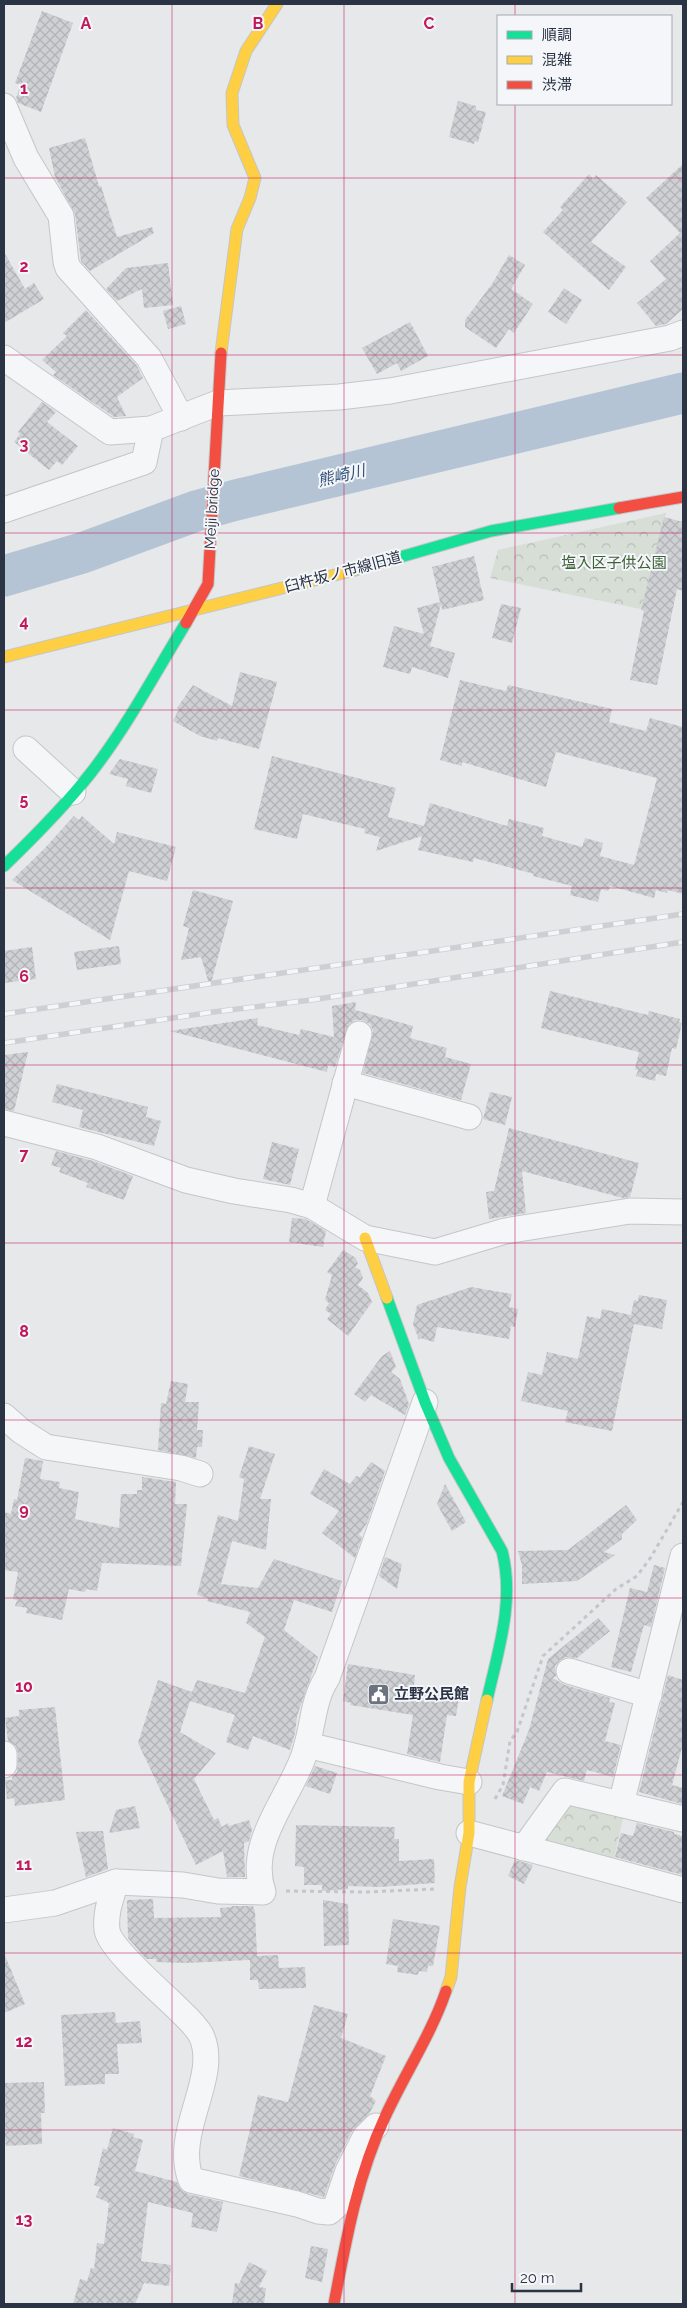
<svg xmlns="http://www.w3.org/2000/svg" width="687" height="2308" font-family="Raleway,'Noto Sans JP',sans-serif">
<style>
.forest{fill:url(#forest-crowns)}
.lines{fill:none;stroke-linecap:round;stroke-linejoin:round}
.river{stroke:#b4c4d5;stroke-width:41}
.building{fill:url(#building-cross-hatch)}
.street-casing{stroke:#c4c6c8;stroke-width:27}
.fast-casing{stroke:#c4c6c8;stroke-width:13}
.slow-casing{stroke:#c4c6c8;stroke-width:13}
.jam-casing{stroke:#c4c6c8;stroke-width:13}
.path{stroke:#c5c6ca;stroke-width:3;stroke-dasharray:4 4;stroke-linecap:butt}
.street{stroke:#f5f6f7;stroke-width:25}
.fast{stroke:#16e098;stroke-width:11}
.slow{stroke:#ffcf43;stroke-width:11}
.jam{stroke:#f24e42;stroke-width:11}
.rail-casing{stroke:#cecfd2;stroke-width:5.5}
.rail{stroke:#f4f6f9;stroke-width:4;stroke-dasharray:11;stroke-linecap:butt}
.grid{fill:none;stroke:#c2185b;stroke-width:1;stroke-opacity:0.55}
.labels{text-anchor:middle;stroke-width:4;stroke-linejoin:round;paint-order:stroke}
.street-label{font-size:15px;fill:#2b3445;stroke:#f4f6f9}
.park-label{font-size:15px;fill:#3f6138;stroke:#f4f6f9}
.poi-label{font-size:15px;font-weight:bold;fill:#2b3445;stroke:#f4f6f9;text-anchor:start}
.water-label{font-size:16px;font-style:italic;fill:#34527a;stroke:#f4f6f9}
.grid-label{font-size:16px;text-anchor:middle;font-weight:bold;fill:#c2185b;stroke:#f4f6f9;stroke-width:4;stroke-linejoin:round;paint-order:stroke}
</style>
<defs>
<pattern id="forest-crowns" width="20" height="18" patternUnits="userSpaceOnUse" patternTransform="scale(1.25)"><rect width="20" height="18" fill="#d6ded6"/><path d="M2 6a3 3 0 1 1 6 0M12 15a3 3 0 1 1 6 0" fill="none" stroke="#b8bfb9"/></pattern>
<pattern id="building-cross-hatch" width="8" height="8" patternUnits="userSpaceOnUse" patternTransform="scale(1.25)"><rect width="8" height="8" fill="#ced0d3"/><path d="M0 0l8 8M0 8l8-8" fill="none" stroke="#b1b3b6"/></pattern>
</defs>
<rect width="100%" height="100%" fill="#e6e8ea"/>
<g class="forest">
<path d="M666,513L641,609L490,578L498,550Z"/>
<path d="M564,1803L624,1814L612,1867L541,1840Z"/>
</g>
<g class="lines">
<path class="river" d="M4,576L82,553L196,511L236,500L683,393"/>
</g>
<g class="building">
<path d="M42,11L73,23L41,112L18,103L16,98L21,85L15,83Z"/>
<path d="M458,101L476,106V110L486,112L478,142L475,141L474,144L449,137Z"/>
<path d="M85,138L99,186H101L117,237L152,227L154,233L90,271L81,261L75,214L55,177L49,148Z"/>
<path d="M683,164V309L666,324L656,326L637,303L666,279L650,261L680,233L646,198Z"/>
<path d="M589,174L593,179L596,175L627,202L591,242L626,267L609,290L543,232L563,210L560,207Z"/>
<path d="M4,252L25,289L34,283L44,299L4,323Z"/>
<path d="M509,255L525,265L511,289L533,304L514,333L509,329L496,348L465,327V320L492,284Z"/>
<path d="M168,263L173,305L144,308L142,289L117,301L106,289L126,268Z"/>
<path d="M564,288L582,300L566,324L548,312Z"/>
<path d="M181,306L186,324L168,329L163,311Z"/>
<path d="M86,310L137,366L143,378L117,397L126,416L114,417L53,375L56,372L42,360L67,336L63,333Z"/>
<path d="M410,322L428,356L401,371L397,363L377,374L362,348Z"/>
<path d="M42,402L56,412L47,422L78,446L62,465L57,461L49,470L14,442L20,434L18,432Z"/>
<path d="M664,517L683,522V591L677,589L657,685L630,680L644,611L641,610Z"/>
<path d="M474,556L484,600L442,610L441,604L430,646L455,653L448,678L412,667L410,674L383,667L394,626L424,634L417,608L440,602L432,567Z"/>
<path d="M501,604L521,608L512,643L492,638Z"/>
<path d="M240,672L277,682L259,749L218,738L217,741L200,736L173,721L179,709L177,708L193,685L232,706Z"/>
<path d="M460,680L506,691L508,685L612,709L609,722L646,731L650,718L683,727V894L668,890L667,893L656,890L654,898L610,886L608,891L601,889L598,902L570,895L572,886L533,876L534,874L474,858L473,862L418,850L422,836L376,851L380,837L364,833L365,829L303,814L297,839L254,829L272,756L396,788L388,817L424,826L430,803L507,826L509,819L544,828L542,836L582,847L585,838L603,843L600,856L634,865L657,778L556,752L546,787L462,762V766L440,760Z"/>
<path d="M120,759L158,769L151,793L126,786L128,779L109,774Z"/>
<path d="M74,816L79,820L82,816L114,844L117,832L176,847L167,881L129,871L110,940L12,880L43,850Z"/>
<path d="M193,890L233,901L210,987L201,957L181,960L189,928L183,926Z"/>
<path d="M119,946L121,964L77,970L74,952Z"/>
<path d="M32,947L36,979L4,983V951Z"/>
<path d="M550,991L648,1015L649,1011L680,1019L679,1022L682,1023L676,1049L672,1048L666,1076L656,1074L655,1081L636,1076L638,1070L635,1069L639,1052L541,1028Z"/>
<path d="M356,1002L355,1010L413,1026L410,1038L447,1048L445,1057L471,1064L461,1100L363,1073L373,1031L370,1024L362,1020H355L349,1024L335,1067L328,1065L327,1072L170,1031L258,1018L257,1025L299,1035L301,1029L334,1037L332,1006Z"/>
<path d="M28,1052L14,1111L4,1109V1055Z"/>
<path d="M57,1084L148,1107L146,1117L161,1121L154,1146L79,1127L83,1110L52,1102Z"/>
<path d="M490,1092L512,1097L505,1125L483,1119Z"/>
<path d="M509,1128L639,1163L630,1197L623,1198L522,1171L526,1213L489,1219L486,1192L494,1191Z"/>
<path d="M272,1142L299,1149L290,1185L263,1179Z"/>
<path d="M56,1151L93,1161L133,1176L124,1200L86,1187L88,1183L59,1172L61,1168L51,1165Z"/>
<path d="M292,1218L306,1219L326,1231L323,1247L289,1242Z"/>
<path d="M343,1250L356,1258L358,1264L355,1267L360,1270L363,1278L358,1285L368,1293L372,1302L348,1336L327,1319L331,1314L325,1310L329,1303L325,1300L332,1275L327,1272Z"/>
<path d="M471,1287L512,1294L509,1307L518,1309L515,1327L511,1326L509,1339L437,1327L434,1342L420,1338L419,1340L413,1324L417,1305Z"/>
<path d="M639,1295L667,1300L662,1329L634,1324L612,1431L565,1422L568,1411L521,1401L528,1372L542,1375L547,1352L578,1359L587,1316L600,1319L602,1309L631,1315L634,1300L638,1301Z"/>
<path d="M390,1351L396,1367L391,1372L400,1379L409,1404L405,1415L371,1395L365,1402L354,1394L382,1356Z"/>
<path d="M171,1381L188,1384L185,1402H199L197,1430H203L202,1447H197L196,1458L158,1450L161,1403L166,1404Z"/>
<path d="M249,1446L275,1454L260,1499H271L266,1550L232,1541L221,1584L258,1588L274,1559L342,1581L332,1612L294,1600L284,1630L318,1657L297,1716L295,1733L290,1750L253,1736L248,1750L226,1742L235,1715L190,1701L180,1732L216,1753L194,1779L214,1820L218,1818L222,1827L228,1823L229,1826L249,1820L252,1830L249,1841L244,1843L245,1877H227L223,1851L196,1865L138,1743L158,1680L192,1692L197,1680L245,1693L265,1637L246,1623L250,1612L207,1601L208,1598L197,1595L218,1515L238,1521L244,1479L239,1477Z"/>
<path d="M25,1458L43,1461L40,1479L60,1482L59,1488L79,1492L75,1519L119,1528L121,1494H137V1490H142V1477L176,1482L175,1504H187L181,1566L102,1563L97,1591L86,1589L85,1592L69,1589L62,1620L26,1613L27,1608L15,1606L17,1600L13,1599L18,1572L4,1570V1512L11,1514L14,1499L17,1500Z"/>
<path d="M371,1462L385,1471L367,1523L359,1535L362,1537L355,1558L322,1533L339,1511L310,1494L324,1469L350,1484L356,1476L360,1477Z"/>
<path d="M445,1484L466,1522L452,1531L437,1504Z"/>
<path d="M626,1505L637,1520L622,1534V1539L604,1552L615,1555L577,1581L522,1584V1565L518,1551L568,1550Z"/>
<path d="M385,1557L402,1564L397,1589L379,1576Z"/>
<path d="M654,1565L665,1568L651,1627L644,1625L631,1672L611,1667L630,1588L647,1592Z"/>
<path d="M598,1618L610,1631L577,1658L566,1657L560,1660L555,1666L556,1676L553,1678L565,1685L610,1698L609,1702L615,1703L605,1741L621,1745L613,1777L587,1770L584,1781L547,1772L539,1791L530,1787L523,1804L502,1796L529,1730L548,1659Z"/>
<path d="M348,1664L415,1675L414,1685L460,1692L456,1716L447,1715L440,1762L407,1754L413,1715L350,1705L351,1703L343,1701Z"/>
<path d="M668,1675L683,1680V1744L672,1785L683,1788L682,1804L639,1792Z"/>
<path d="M55,1707L65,1800L15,1806L14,1798L7,1799L5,1780H12V1777L17,1772L18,1754L16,1746L8,1741L5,1718L19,1716V1710Z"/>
<path d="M315,1766L337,1773L330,1794L306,1786Z"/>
<path d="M135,1806L140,1828L109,1833L116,1810Z"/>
<path d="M637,1823L674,1832V1834L683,1836V1875L615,1857L621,1833L633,1836Z"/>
<path d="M296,1825L395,1827L394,1839H399V1861L434,1859L435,1883L380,1887L348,1886V1889L322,1891V1885H304V1867L295,1866Z"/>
<path d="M103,1831L108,1869L86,1877L76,1832Z"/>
<path d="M515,1860L533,1865L524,1884L508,1876Z"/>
<path d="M153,1899L154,1918L221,1917L220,1908L232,1907L231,1906H253L255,1911L257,1956L278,1955L279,1968L305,1967L306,1988L259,1989L258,1980H250V1960L186,1963L156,1962V1959H146L128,1938L127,1900Z"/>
<path d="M323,1900L348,1904L349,1945L324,1946Z"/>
<path d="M393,1919L440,1926L433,1966H428L427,1972L419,1971L418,1975L397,1972L398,1966L386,1964Z"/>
<path d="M4,1953L25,2004L4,2013Z"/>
<path d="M314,2005L348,2014L341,2038L386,2056L370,2096L376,2101L369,2114L352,2131L335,2165L324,2197L239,2176L258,2095L288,2102Z"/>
<path d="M115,2012L116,2023L140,2021L142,2043L117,2044L119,2074H105V2084L65,2086L61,2015Z"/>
<path d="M44,2082L45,2113H41L42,2144L6,2146L4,2129V2083Z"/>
<path d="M113,2128L134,2134L133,2137L143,2140L135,2171L177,2182L181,2190L188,2194L223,2202L217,2232L191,2227L193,2213L148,2202L141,2261L171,2265L169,2286L144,2283L135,2304H73L80,2279L87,2281L91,2268L94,2269L97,2243L104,2244L109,2203L96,2197L100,2187L94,2185L103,2148L107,2150Z"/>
<path d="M311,2246L328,2249L322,2282L305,2278Z"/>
<path d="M249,2262L267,2271L259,2287L266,2288L264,2304H232L235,2283L239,2284Z"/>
</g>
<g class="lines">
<defs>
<g id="street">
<path d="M4,106L26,158L61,216L66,262L68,268L149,358L181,418"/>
<path d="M4,358L110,432L151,429L218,403L339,397L390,391L670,338L683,333"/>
<path d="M4,510L144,462L151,429"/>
<path d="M26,749L73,792"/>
<path d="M345,1083L469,1117"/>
<path d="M4,1123L97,1147L186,1180L234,1191L291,1200L312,1206L365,1238L435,1252L505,1231L630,1211L683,1212"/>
<path d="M312,1206L359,1034"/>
<path d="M4,1416L21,1431L46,1447L181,1468L200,1474"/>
<path d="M569,1671L649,1695"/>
<path d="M307,1745L440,1777L469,1782"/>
<path d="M4,1754V1765"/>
<path d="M621,1804L683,1556"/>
<path d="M469,1833L683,1890"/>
<path d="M524,1848L565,1791L683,1819"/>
<path d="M116,1882C111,1898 105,1913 107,1930C110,1949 160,1991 175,2006C184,2015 195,2024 201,2035C221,2077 172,2131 191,2180L297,2204L318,2211L329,2212L336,2206L348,2171L365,2137L376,2126"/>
<path d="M4,1910L55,1903L116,1882L183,1885L218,1891L263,1892C246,1843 289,1799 304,1755C313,1730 312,1701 327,1678L425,1402"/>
</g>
<g id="fast">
<path d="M355,570L491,531L619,508"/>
<path d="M4,866C34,837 64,807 90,774C127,727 155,673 186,623"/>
<path d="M387,1298L425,1402L449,1458L502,1551C515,1601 498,1651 487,1700"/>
</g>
<g id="slow">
<path d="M221,353L237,229L250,198L255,178L233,125L232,93L246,51L277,4"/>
<path d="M4,657L355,570"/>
<path d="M365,1238L387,1298"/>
<path d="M446,1991L451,1977L460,1887L469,1833V1782L487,1700"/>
</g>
<g id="jam">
<path d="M619,508L683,497"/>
<path d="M186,623L208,584L221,353"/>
<path d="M334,2304C346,2240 357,2177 385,2117C404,2075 431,2035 446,1991"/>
</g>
</defs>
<use href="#street" class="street-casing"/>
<use href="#fast" class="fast-casing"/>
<use href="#slow" class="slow-casing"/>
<use href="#jam" class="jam-casing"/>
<g class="path">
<path d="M495,1799L503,1785L510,1741L517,1732L543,1656L616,1589L637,1576L651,1557L683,1502"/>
<path d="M286,1891L366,1892L434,1889"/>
</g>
<use href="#street" class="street"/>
<use href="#fast" class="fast"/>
<use href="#slow" class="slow"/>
<use href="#jam" class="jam"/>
<defs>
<g id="rail">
<path d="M4,1014L683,914"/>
<path d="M4,1043L213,1012L311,1000L683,942"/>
</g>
</defs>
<use href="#rail" class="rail-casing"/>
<use href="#rail" class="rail"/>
</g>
<path class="grid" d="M172,4V2304M344,4V2304M515,4V16M515,104V2304M4,178H683M4,355H683M4,533H683M4,710H683M4,888H683M4,1065H683M4,1243H683M4,1420H683M4,1598H683M4,1775H683M4,1953H683M4,2130H683"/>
<defs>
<symbol id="civic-square" viewBox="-11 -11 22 22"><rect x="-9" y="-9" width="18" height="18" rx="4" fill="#6c737f" stroke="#f4f6f9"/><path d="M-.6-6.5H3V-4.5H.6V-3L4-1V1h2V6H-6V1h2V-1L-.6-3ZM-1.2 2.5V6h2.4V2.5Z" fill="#fff"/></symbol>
</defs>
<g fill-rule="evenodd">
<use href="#civic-square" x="366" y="1682" width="25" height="25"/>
</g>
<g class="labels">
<g class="street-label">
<text transform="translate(212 509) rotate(-87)" y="5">Meiji bridge</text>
<text transform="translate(343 572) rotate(-15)" y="5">臼杵坂ノ市線旧道</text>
</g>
<g class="park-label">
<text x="614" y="568">塩入区子供公園</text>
</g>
<g class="poi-label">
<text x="394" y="1699">立野公民館</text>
</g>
<g class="water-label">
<text transform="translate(341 475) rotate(-13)" y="6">熊崎川</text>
</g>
</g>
<g class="grid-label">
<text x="86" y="29">A</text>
<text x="258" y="29">B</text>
<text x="429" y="29">C</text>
<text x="24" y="94">1</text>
<text x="24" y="272">2</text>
<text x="24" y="450">3</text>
<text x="24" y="627">4</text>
<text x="24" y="805">5</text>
<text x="24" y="982">6</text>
<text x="24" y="1160">7</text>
<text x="24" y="1337">8</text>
<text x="24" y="1515">9</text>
<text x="24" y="1692">10</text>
<text x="24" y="1870">11</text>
<text x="24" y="2047">12</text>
<text x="24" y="2225">13</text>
</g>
<rect width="687" height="2308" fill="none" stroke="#2b3445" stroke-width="10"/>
<rect x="497" y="15" width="175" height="90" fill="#f4f6f9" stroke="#a4a8b1"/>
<rect x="507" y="31" width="25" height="8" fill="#16e098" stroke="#a4a8b1"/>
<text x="542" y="40" font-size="15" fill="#2b3445">順調</text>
<rect x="507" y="56" width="25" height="8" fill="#ffcf43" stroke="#a4a8b1"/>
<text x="542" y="65" font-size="15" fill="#2b3445">混雑</text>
<rect x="507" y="81" width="25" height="8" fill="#f24e42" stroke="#a4a8b1"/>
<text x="542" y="90" font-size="15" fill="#2b3445">渋滞</text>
<path d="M512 2283v8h69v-8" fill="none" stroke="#2b3445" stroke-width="2.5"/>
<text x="520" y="2283" font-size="15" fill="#2b3445" stroke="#f4f6f9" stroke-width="4" paint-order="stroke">20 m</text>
</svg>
